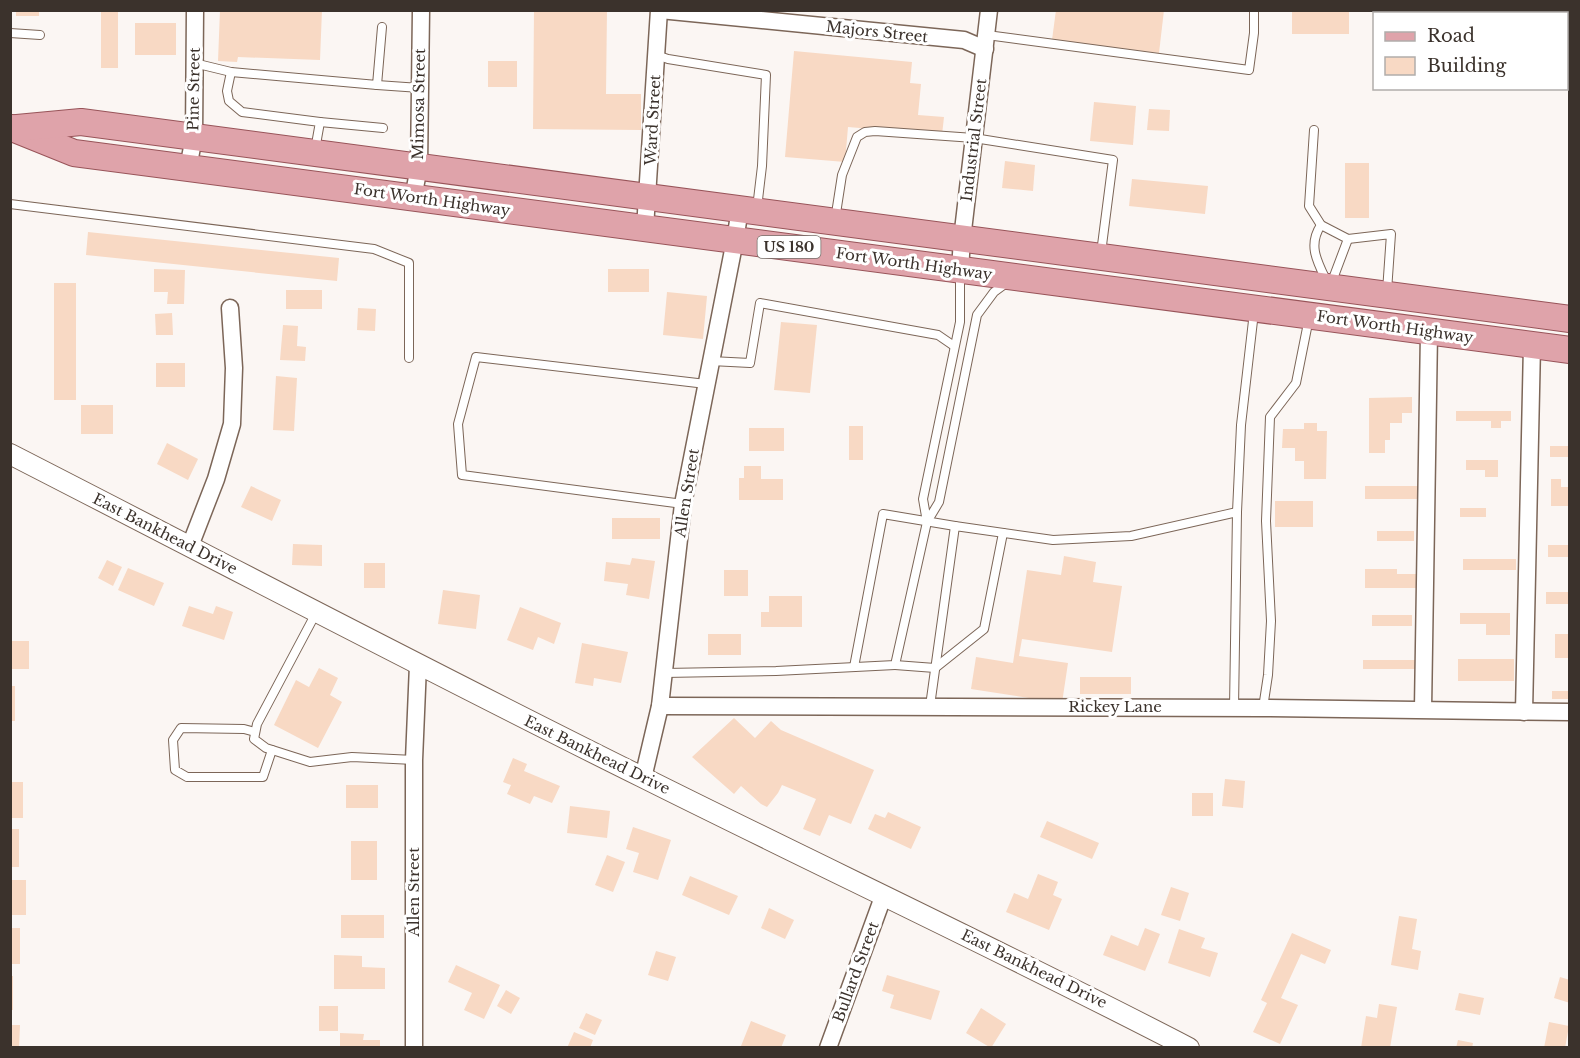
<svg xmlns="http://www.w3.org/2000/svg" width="1580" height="1058" font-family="'Libre Baskerville',serif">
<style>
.building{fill:#f8d9c4}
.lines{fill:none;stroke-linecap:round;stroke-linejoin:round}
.service-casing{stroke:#7c6658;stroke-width:10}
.minor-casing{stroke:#7c6658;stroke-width:19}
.tertiary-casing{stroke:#7c6658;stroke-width:22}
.primary-casing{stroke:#985459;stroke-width:28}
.service{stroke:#fff;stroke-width:8}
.minor{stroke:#fff;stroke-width:16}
.tertiary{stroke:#fff;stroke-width:20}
.primary{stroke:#dfa3aa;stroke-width:26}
.labels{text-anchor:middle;stroke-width:6;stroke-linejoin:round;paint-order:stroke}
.shield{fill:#fff;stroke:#76706b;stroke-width:1.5}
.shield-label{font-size:14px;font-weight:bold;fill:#3b322c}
.street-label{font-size:15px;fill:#3b322c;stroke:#fff}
</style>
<rect width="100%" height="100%" fill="#fbf6f3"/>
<g class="building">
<rect x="16" y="10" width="23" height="6"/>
<rect x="101" y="10" width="17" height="58"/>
<path d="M220,10H322L320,60L238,57L237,62L218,61Z"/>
<path d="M534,10H607L606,94H641V130L533,129Z"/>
<path d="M1056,10H1164L1159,53L1052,40Z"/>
<rect x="1292" y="10" width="57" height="24"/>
<rect x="135" y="23" width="41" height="32"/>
<path d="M794,51L912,62L910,83L921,84L918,115L944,117L942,135L848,127L845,162L785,157Z"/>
<rect x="488" y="61" width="29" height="26"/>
<path d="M1094,102L1136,106L1133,145L1090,141Z"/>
<path d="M1149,109L1170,110L1169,131L1147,130Z"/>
<path d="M1005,161L1035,165L1033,191L1002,188Z"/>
<rect x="1345" y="163" width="24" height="55"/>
<path d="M1132,179L1208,186L1205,214L1129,206Z"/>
<path d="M88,232L339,258L337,281L86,255Z"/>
<path d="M154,269L185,270L184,304H167L168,292H154Z"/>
<rect x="608" y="269" width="41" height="23"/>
<rect x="54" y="283" width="22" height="117"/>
<rect x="286" y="290" width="36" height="19"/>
<path d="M667,292L707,296L703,339L663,335Z"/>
<path d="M358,308L376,309L375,331L357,330Z"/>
<path d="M172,313L173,335H156L155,314Z"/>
<path d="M781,322L817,325L810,393L774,390Z"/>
<path d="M283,325L298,326L297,346L306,347L305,361L280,360Z"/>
<rect x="156" y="363" width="29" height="24"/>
<path d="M276,376L297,378L294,431L273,430Z"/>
<path d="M1412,397V413H1402V423H1390V440H1385V453H1369V398Z"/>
<rect x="81" y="405" width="32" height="29"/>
<path d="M1456,411H1511V421H1501V428H1491V421H1456Z"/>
<path d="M1304,423H1317V431H1327L1326,479H1304V461H1295V448H1282L1283,429H1304Z"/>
<rect x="849" y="426" width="14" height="34"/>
<rect x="749" y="428" width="35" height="23"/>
<path d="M167,443L198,459L188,480L157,464Z"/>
<rect x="1550" y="446" width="20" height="11"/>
<path d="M1466,460H1498V477H1485V470H1466Z"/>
<path d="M744,466H761V479H783V500H739V478H744Z"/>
<path d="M1551,479H1561V487H1570V506H1551Z"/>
<path d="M251,486L281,500L272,521L241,507Z"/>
<rect x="1365" y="486" width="54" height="13"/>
<rect x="1275" y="501" width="38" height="26"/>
<rect x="1460" y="508" width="26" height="9"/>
<rect x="612" y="518" width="48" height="21"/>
<rect x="1377" y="531" width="37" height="10"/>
<path d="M293,544L322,545V566L292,565Z"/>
<rect x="1548" y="545" width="22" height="12"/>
<path d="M1064,556L1096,562L1093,582L1122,586L1112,652L1022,639L1019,656L1068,663L1062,703L971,689L976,657L1013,663L1027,570L1061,575Z"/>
<path d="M632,558L655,561L649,599L626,595L628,584L604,581L606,562L630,565Z"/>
<rect x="1463" y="559" width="53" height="11"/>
<path d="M107,560L122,567L113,586L98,578Z"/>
<rect x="364" y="563" width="21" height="25"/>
<path d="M128,568L164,583L154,606L118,590Z"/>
<path d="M1365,569H1397V574H1417V588H1365Z"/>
<rect x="724" y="570" width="24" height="26"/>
<path d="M443,590L480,595L476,629L438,624Z"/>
<rect x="1546" y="592" width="24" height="12"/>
<path d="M769,596H802V627H761V612H769Z"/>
<path d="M189,606L213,614L216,606L233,612L224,640L182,626Z"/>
<path d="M520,607L561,623L554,644L538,637L533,650L507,640Z"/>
<path d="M1460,613H1510V635H1486V624H1460Z"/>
<rect x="1372" y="615" width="40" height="11"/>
<rect x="708" y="634" width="33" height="21"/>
<rect x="1555" y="634" width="15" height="24"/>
<rect x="10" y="641" width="19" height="28"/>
<path d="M582,643L628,652L621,683L594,678L593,686L575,683Z"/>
<rect x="1458" y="659" width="56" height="22"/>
<rect x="1363" y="660" width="54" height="9"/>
<path d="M319,668L338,678L330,695L342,702L318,748L274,725L296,680L309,687Z"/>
<rect x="1080" y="677" width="51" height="17"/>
<rect x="10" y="686" width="5" height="35"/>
<rect x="1552" y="691" width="18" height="8"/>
<path d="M734,718L755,738L771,721L781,730L874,770L851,824L829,815L820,836L803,829L816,799L782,785L778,793L767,807L761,804L741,786L734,794L692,757Z"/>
<path d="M513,758L527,764L524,771L560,786L552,803L534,796L530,804L507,794L511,785L503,782Z"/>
<path d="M1225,779L1245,781L1243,808L1222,806Z"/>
<rect x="10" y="782" width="13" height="36"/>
<rect x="346" y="785" width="32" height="23"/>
<rect x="1192" y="793" width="21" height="23"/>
<path d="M570,806L610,811L607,838L567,833Z"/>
<path d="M888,812L921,827L911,849L868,829L875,814L885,818Z"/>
<path d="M1047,821L1099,843L1092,859L1040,837Z"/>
<path d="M633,827L671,840L658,880L633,872L639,853L626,849Z"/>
<rect x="10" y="829" width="9" height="38"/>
<rect x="351" y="841" width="26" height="39"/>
<path d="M607,855L625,862L613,892L595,885Z"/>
<path d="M1038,874L1058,882L1053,895L1062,899L1049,930L1006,912L1014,893L1028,899Z"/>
<path d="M690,876L738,896L729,915L682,895Z"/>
<rect x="10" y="880" width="16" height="35"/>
<path d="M1171,887L1189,893L1180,921L1161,915Z"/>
<path d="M769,908L794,920L785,939L761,928Z"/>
<rect x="341" y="915" width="43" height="23"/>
<path d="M1399,916L1417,919L1412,949L1421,951L1418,970L1391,965Z"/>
<rect x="10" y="928" width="10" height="36"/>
<path d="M1145,928L1160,934L1145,971L1103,955L1111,935L1138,946Z"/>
<path d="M1179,929L1205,938L1201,948L1218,953L1210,977L1168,963Z"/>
<path d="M1292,933L1331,950L1325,964L1301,954L1281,998L1298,1005L1280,1044L1253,1032L1267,1003L1261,1000Z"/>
<path d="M656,951L676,957L668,981L648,975Z"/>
<path d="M334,955L362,956V967L385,968V989H334Z"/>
<path d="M456,965L500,985L484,1019L464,1010L472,993L448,982Z"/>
<path d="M887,975L940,991L931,1020L890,1008L894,995L882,991Z"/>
<rect x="10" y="976" width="3" height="34"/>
<path d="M1560,977L1570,980V1003L1554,998Z"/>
<path d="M506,990L520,998L511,1014L497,1006Z"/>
<path d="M1459,993L1484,998L1480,1015L1455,1010Z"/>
<path d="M1379,1004L1397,1007L1390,1048H1361L1366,1016L1377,1018Z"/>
<rect x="319" y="1006" width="19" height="25"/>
<path d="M981,1008L1006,1024L991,1048L966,1033Z"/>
<path d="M586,1013L602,1020L595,1035L579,1028Z"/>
<path d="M751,1021L786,1035L781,1048L741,1046Z"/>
<path d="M1549,1022L1569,1026L1565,1048H1544Z"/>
<path d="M10,1025H20L19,1048H10Z"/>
<path d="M574,1032L593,1040L590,1048H567Z"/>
<path d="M340,1033L364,1034L363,1040H380V1048H340Z"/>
<path d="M1458,1040L1473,1043L1472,1048H1456Z"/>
</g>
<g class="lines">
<defs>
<g id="service">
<path d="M10,33L40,35"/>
<path d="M987,35L1249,70L1254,33V10"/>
<path d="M656,55L668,59L766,75L762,166L757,208"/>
<path d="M194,63L231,72L377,85L382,27"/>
<path d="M231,72L227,91L229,101L242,112L320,122L315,150"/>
<path d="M377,85L420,88"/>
<path d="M320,122L383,128"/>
<path d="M1314,130L1309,206L1321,225L1348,239L1331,284"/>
<path d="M10,204L374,249L409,263V358"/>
<path d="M835,220L842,175L857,137L865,132L875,131L974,138L1113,160L1101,253"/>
<path d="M1321,225C1307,246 1318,263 1328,284"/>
<path d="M1348,239L1391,234L1387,291"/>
<path d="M960,272V322L923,499L927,522L939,502L977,315L994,292L1009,281"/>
<path d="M711,361L750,363L760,303L938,335L954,346"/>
<path d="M683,504L462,475L458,424L476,357L706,384"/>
<path d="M316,613L257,724L254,739L266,748L310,762L352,757L414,760"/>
<path d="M895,665L935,668L984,629L1003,533"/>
<path d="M854,667L883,514L955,526"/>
<path d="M664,673L776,671L895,665L927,522"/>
<path d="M930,706L955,526L1053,540L1131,536L1237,512"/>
<path d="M1234,708L1237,512L1241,425L1254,312"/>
<path d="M1263,708L1268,675L1271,621L1266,521L1270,417L1296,383L1309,318"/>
<path d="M255,732L244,729L181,728L173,740L175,770L187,777H263L272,750"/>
</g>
<g id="minor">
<path d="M660,10L964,40L985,49"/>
<path d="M188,168L194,137L195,10"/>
<path d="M413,198L419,167L421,10"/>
<path d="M645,228L659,10"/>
<path d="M960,270L962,239L989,10"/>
<path d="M190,546L216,479L232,424L234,368L230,308"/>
<path d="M660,706L1263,708L1570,712"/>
<path d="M1423,709L1429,332"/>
<path d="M1524,712L1532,345"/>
<path d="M643,778L660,706L683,504L735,240L740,209"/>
<path d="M414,1048V760L418,665"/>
<path d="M828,1048L883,897"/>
</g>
<path id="tertiary" d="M10,454C221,562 430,672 642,777C824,868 1008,954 1189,1048"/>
<g id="primary">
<path d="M12,128L74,153L1570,350"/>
<path d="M17,128L81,122L1570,319"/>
</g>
</defs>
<use href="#service" class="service-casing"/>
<use href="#minor" class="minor-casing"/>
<use href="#tertiary" class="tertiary-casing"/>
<use href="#primary" class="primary-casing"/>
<use href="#service" class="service"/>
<use href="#minor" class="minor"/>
<use href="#tertiary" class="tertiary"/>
<use href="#primary" class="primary"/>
</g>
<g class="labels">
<rect class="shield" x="757.5" y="236" width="63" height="22" rx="4.5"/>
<g class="shield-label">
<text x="789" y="252">US 180</text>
</g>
<g class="street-label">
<text transform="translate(877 32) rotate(6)" y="5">Majors Street</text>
<text transform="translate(194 89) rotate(-89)" y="5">Pine Street</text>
<text transform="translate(419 104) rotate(-89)" y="5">Mimosa Street</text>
<text transform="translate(653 120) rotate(-87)" y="5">Ward Street</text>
<text transform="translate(974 140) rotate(-83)" y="5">Industrial Street</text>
<text transform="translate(432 200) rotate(8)" y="5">Fort Worth Highway</text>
<text transform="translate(914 264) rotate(8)" y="5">Fort Worth Highway</text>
<text transform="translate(1395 327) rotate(8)" y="5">Fort Worth Highway</text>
<text transform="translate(687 493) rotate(-81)" y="5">Allen Street</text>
<text transform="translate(165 534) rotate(27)" y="5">East Bankhead Drive</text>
<text x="1115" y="712">Rickey Lane</text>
<text transform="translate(597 755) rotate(26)" y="5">East Bankhead Drive</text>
<text transform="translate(414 892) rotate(-90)" y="5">Allen Street</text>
<text transform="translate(1034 969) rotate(26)" y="5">East Bankhead Drive</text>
<text transform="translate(856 972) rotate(-70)" y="5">Bullard Street</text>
</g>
</g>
<rect width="1580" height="1058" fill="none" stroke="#3b322c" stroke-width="24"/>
<rect x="1373" y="12" width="195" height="78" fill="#ffffff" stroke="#b1adab" stroke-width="1.5"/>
<rect x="1385" y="32" width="30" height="9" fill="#dfa3aa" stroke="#b1adab" stroke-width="1.5"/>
<text x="1427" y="42" font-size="18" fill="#3b322c">Road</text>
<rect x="1385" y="57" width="30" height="18" fill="#f8d9c4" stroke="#b1adab" stroke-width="1.5"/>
<text x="1427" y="72" font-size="18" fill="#3b322c">Building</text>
</svg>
